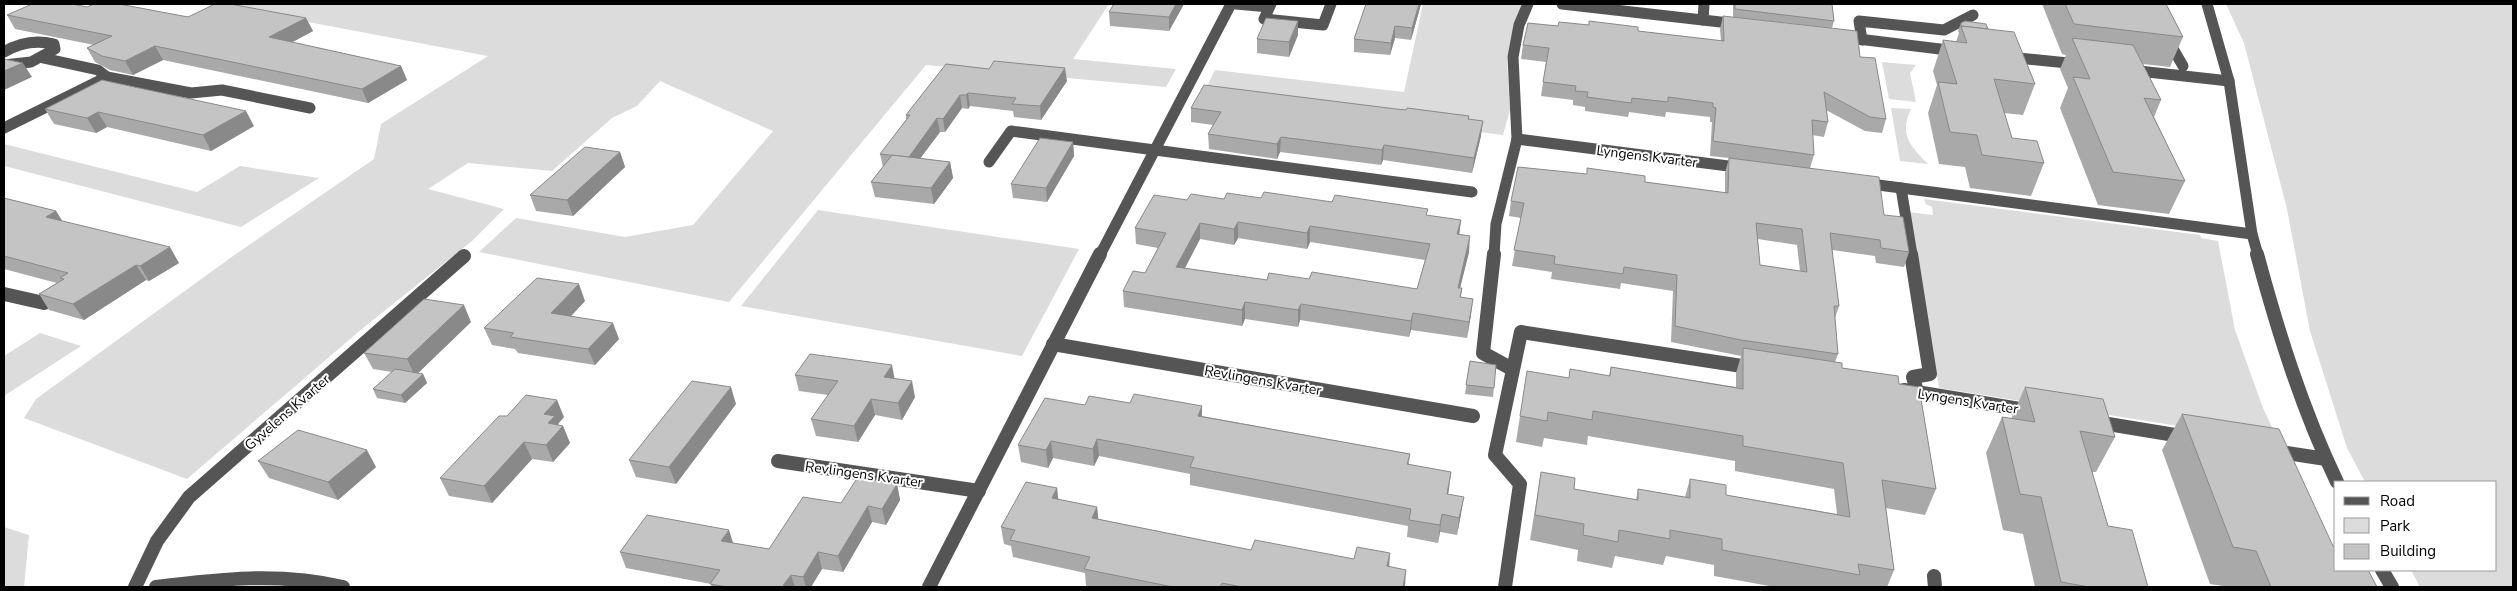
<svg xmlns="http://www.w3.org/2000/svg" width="2517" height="591" font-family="'Nunito Sans',sans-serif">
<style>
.green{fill:#dcdcdc}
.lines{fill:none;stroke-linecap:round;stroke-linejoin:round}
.minor-far1{stroke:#555;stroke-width:11}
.minor{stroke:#555;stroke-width:14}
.wall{fill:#a9a9a9;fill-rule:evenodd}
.shaded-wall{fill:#898989}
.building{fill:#c4c4c4;stroke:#898989;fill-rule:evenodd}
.labels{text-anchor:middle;stroke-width:4;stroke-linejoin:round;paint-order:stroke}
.street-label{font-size:14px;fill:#000;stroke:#fff}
</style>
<rect width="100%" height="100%" fill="#fff"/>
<g class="green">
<path d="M213,4H1109L1073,59L1176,69L1166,87L926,65L729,302L479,252L516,218L625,237L693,225L773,131L660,81L637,106L612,118L552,171L468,163L428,189L504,209L472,241L363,328L187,479L24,418L36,399L233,256L374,159L381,124L488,56Z"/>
<path d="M1423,4H1523L1515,25L1507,59L1510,110L1503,135L1202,96L1215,70L1404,92Z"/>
<path d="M2226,4H2513V587H2420L2411,570H2496V482H2365L2347,448L2310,331L2287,209L2244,43Z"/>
<path d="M1882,62L1916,65L1910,73L1916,102L1889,99Z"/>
<path d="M1891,108L1911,109C1899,134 1910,146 1928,164L1900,161Z"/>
<path d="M4,144L197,192L240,166L319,178L241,227L4,166Z"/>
<path d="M1924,199L2200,235L2201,238L2218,241L2235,330L2263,408L2279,442L1939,388L1908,212L1933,215L1932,207L1926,204Z"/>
<path d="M818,210L1079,249L1022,356L741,306Z"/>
<path d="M40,333L81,346L4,396V356Z"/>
<path d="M4,527L29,535L24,587H4Z"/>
</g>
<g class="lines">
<g class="minor-far1">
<path d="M1236,4L1269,7"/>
<path d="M1271,4L1264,19L1323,25L1331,4"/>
<path d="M1562,4L1738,24"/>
<path d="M2207,4L2229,81L2252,234L2258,255"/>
<path d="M1703,20L1704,4"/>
<path d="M1842,37L1956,51"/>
<path d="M1862,40L1859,21L1944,30L1973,15"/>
<path d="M2168,40L2183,66"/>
<path d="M4,52C19,43 37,40 54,44L55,49L31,62L4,65"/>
<path d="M2008,57L2078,64"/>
<path d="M43,58L98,70L107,77L191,93L222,90L310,108"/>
<path d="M2130,70L2229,81"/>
<path d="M4,128L107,77"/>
<path d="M1517,139L1744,168"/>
<path d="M989,162L1011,131L1472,192"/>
<path d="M1863,183L2252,234"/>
<path d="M1901,188L1912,255"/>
<path d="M1100,255L1231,4"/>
<path d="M1494,255L1496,224L1517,139L1513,57L1519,25L1528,4"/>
</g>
<g class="minor">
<path d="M1494,254L1483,353L1512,369"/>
<path d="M1911,254L1930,374L1913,377L1917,392"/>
<path d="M2257,254C2278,332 2302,409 2337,482"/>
<path d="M4,294L44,303"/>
<path d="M1053,344L1473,416"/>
<path d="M1904,390L2032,411"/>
<path d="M2096,422L2187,437"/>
<path d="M2274,451L2326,459"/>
<path d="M778,461L979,491"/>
<path d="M2382,570L2392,587"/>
<path d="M1934,576L1935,587"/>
<path d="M135,587L157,541L189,497L464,256"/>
<path d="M156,587C219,579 280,572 343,587"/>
<path d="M929,587L1100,254"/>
<path d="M1505,587L1520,484L1495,455L1521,332L1755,368"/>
</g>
</g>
<g class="wall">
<path d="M1114,4H1184L1169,31L1110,26L1109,12Z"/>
<path d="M1366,4H1421L1411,40L1395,38L1390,55L1354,52V39Z"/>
<path d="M1733,4H1832L1834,21L1832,28L1733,17Z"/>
<path d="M2042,4H2166L2183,37L2170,67L2143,64L2161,100L2154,117L2185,181L2169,214L2098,205L2060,108L2068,88L2060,69L2066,55L2062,54Z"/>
<path d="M87,7L188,17L306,18L313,31L292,42L401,66L407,80L368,103L163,60L133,75L110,70L95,62L87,48L94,45L15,29L7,15Z"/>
<path d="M1723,16L1860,57L1886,119L1882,133L1865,131L1826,110L1828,122L1824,137L1812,135L1814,155L1810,168L1884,215L1909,252L1904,267L1876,263L1875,256L1832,250L1839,306L1835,318L1838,354L1835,362L1842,368L1899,384L1936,489L1925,515L1886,508L1894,570L1887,587H1775L1714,576V565L1666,556L1663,565L1615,556L1612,568L1577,561L1578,550L1530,540L1541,472L1574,489L1636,500L1638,489L1685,497L1690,479L1726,495L1837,514L1834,489L1735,471V461L1588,436L1587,445L1544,438L1542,447L1516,442L1520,416L1568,378L1609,376L1611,367L1736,387V373L1741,356L1671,342L1673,291L1621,283L1620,289L1551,279L1552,272L1512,266L1521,218L1509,216L1511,201L1645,182L1725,193V173L1729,158L1710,156L1712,122H1710V117L1666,112L1665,117L1629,112L1628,117L1585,111V107L1573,105V100L1541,96L1546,62L1521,59L1523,45L1558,26L1638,31L1721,41L1720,29ZM1758,239L1797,245L1800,271L1760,265Z"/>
<path d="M1961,23L1988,29L2035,84L2023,115L2004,113L2012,138L2044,163L2031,196L1970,188L1965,167L1939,164L1928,113L1937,85L1933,71L1943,40L1956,42L1959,33L1958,31Z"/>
<path d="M1298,35L1289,57L1257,53V39Z"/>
<path d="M946,64L1067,81L1041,120L1014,117L1013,111L970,106L968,109L962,108L945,132H940L920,158L950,162L953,178L934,204L875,197L871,182L883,167L880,154L906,120V115Z"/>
<path d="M102,80L254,126L211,151L107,127L96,133L54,124L45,109Z"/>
<path d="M1191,108L1396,109L1469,116V119L1481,136L1472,173L1383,160L1381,165L1280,152L1277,159L1209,149L1208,134L1213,125L1191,122Z"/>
<path d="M1073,142L1074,156L1047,202L1013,198L1011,184Z"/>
<path d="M620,152L625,167L573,216L536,211L530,195Z"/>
<path d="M4,198L56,211L62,221L179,263L149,281L146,280L84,320L49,310L39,294L57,283L4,269Z"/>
<path d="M1261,198L1332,202L1461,220L1459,235L1469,252L1460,288H1462L1461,297L1471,315L1467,338L1411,330L1409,337L1300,320L1298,327L1245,319L1242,326L1124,307L1123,291L1145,273L1158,248L1136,244L1135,228L1187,200ZM1238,238L1307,249L1310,242L1425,260L1417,289L1309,279L1267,280L1185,268L1200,239L1234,245Z"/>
<path d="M585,301L571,316L619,339L595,365L518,353L515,349L492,345L484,328Z"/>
<path d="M471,322L418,373L423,374L427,383L405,403L377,398L373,389L392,372L373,369L364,353Z"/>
<path d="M1470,361L1496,365L1493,397L1465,394Z"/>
<path d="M795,375L895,379L915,397L902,420L875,415L858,442L816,436L811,419L828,395L799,391Z"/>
<path d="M2025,387L2115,437L2096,472H2092L2108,526L2148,587H2035L2023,534L2003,530L1986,453L2002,417L2011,419Z"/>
<path d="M1130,403L1202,406V416L1410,454L1409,464L1449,489L1448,494L1461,514L1457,535L1440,532L1438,543L1407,537L1408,526L1190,485V474L1099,456L1094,466L1053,458L1048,468L1021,462L1018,445Z"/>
<path d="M736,404L676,484L636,477L629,460Z"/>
<path d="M2182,414L2333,546L2377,587H2230L2210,584L2162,450Z"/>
<path d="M564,417L558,424L559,425L563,426L570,443L553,462L532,459L492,503L449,496L440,478Z"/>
<path d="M258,461L376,467L338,500L269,478Z"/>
<path d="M897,484L900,500L886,525L872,522L843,572L822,569L811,587H711V584L626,568L620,552L733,543L769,549L841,503Z"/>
<path d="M1057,488L1058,500L1097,507L1098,519L1251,550L1389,567L1405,587H1092L1086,586L1085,573L1013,557L1011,546L1004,544L1001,527Z"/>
</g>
<g class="shaded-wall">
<path d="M1176,4H1184L1169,31V17Z"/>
<path d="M1419,4H1421L1411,40L1412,28Z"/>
<path d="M306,18L313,31L276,51L269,37Z"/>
<path d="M1298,21V35L1289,57V42Z"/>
<path d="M1395,26V38L1390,55L1391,43Z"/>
<path d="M155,46L163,60L133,75L125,61Z"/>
<path d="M23,63L32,77L4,90V71Z"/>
<path d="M401,66L407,80L368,103L362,89Z"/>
<path d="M1065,68L1067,81L1041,120L1040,106Z"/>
<path d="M968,93L970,106L968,109L966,95Z"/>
<path d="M960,95L962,108L945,132L943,119Z"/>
<path d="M246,111L254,126L211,151L203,135Z"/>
<path d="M98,112L107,127L96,133L87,118Z"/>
<path d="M937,118L940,132L911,171L909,157Z"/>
<path d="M1483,121L1481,136L1472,173L1474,158Z"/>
<path d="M1281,137L1280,152L1277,159V144Z"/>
<path d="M1073,142L1074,156L1047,202L1046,188Z"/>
<path d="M1384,145L1383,160L1381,165L1382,150Z"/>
<path d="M620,152L625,167L573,216L567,200Z"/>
<path d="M950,162L953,178L934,204L931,188Z"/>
<path d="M56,211L66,227L46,217Z"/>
<path d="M1461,220L1459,236L1457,234Z"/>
<path d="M1238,222V238L1234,245V229Z"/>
<path d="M1200,223V239L1177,283L1176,267Z"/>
<path d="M1310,226V242L1307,249V233Z"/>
<path d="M1470,236L1469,252L1456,304L1458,288Z"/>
<path d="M170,247L179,263L149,281L140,266Z"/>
<path d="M136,265L146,280L84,320L73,304Z"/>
<path d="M579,284L585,301L558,330L551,313Z"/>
<path d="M1473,299L1471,315L1467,338L1469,322Z"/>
<path d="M1245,302V319L1242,326V310Z"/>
<path d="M1301,304L1300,320L1298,327V310Z"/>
<path d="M464,305L471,322L415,376L407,359Z"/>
<path d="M1413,313L1411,330L1409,337L1411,321Z"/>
<path d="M613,323L619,339L595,365L588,349Z"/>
<path d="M892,365L895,381L884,377Z"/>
<path d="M423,374L427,383L405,403L401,395Z"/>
<path d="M912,381L915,397L902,420L898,403Z"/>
<path d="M731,387L736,404L676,484L669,467Z"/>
<path d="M871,399L875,415L858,442L854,426Z"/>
<path d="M557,400L564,417L558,424L560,429L563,426L570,443L553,462L546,445L544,414Z"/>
<path d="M1202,406V423L1198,416Z"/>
<path d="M1097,439L1099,456L1094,466L1093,449Z"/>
<path d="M1051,441L1053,458L1048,468L1046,450Z"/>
<path d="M524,442L532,459L492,503L484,486Z"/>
<path d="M367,450L376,467L338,500L328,482Z"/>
<path d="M1451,472L1449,489L1445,511L1447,494Z"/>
<path d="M897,484L900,500L886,525L882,509Z"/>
<path d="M1057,488L1059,506L1052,498Z"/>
<path d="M1464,497L1461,514L1457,535L1459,518Z"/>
<path d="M868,506L872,522L843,572L838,556Z"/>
<path d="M1097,507L1099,525L1092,518Z"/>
<path d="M1442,514L1440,532L1438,543L1440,525Z"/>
<path d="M729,530L734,546L721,541Z"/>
<path d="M818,552L822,569L811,587H806L803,577Z"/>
<path d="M1390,553L1389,571L1387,566Z"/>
<path d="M1406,570L1405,587H1403Z"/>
<path d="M791,575L795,587H782Z"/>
</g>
<g class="building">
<path d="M32,4H73L87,7L94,4H119L188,17L215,4H230L306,18L269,37L401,66L362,89L155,46L125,61L102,56L87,48L112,36L7,15Z"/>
<path d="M1114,4H1176L1169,17L1109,12Z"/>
<path d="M1366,4H1419L1412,28L1395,26L1391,43L1354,39Z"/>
<path d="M1735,4H1832L1834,21L1735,9Z"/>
<path d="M2065,4H2166L2183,37L2074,24Z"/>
<path d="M1723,16L1857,31L1860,57L1875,58L1886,119L1870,117L1824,92L1828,122L1812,120L1814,155L1713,141L1716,108L1713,107V103L1668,97V102L1632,98L1631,103L1587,97L1588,92L1575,91L1576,86L1543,82L1549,48L1523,45L1528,23L1558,26L1559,22L1589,25V21L1638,27V31L1724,41Z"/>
<path d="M1266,18L1298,21L1289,42L1257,39Z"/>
<path d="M1965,21L1986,24L1988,29L1961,26V23Z"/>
<path d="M1961,26L2014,32L2035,84L1994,79L2012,138L2037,141L2044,163L1982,155L1977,135L1950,132L1938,82L1957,84L1943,40L1967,43Z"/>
<path d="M2072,38L2133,45L2161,100L2144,98L2185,181L2113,172L2073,77L2090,79Z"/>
<path d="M4,59L23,63L4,71Z"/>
<path d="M994,61L1065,68L1040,106L1012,104L1016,98L968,93L966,95H960L943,119L937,118L909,157L880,154L910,115H906L946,64L989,69Z"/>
<path d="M102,80L246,111L203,135L98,112L87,118L45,109Z"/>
<path d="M1204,85L1396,109L1406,110L1407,108L1469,116L1468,119L1483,121L1474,158L1384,145L1382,150L1281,137L1277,144L1208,134L1221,112L1191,108Z"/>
<path d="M1040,138L1073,142L1046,188L1011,184Z"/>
<path d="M585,147L620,152L567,200L530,195Z"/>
<path d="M892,155L950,162L931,188L871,182Z"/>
<path d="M1729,158L1879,177L1884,215L1903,217L1909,252L1881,248L1880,240L1830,233L1839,306H1834L1838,354L1741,340L1675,326L1677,275L1624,267L1623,274L1554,264L1555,256L1514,250L1524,203L1511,201L1518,167L1587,174V168L1645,176V182L1728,193ZM1756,223L1802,229L1807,272L1760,265Z"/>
<path d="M1264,192L1332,202L1335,195L1428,209L1426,215L1461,220L1457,234L1470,236L1458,288H1462L1460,297L1473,299L1469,322L1413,313L1411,321L1301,304L1298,310L1245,302L1242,310L1123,291L1133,271L1145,273L1166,233L1135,228L1154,195L1187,200L1191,194L1224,199L1227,193L1261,198ZM1238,222L1307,233L1310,226L1430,244L1417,289L1312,272L1309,279L1269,273L1267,280L1176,267L1200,223L1234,229Z"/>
<path d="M4,198L56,211L46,217L170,247L140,266L136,265L73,304L39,294L64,279L60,278L68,273L4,256Z"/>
<path d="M537,278L579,284L551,313L613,323L588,349L510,337L514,333L484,328Z"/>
<path d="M424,299L464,305L407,359L364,353Z"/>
<path d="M1743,348L1842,363V368L1898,376L1899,384L1919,387L1936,489L1882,480L1894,570L1858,564L1860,575L1722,550V539L1670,530V539L1619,530L1618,542L1583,535L1584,524L1535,515L1541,472L1575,478L1574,489L1638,500V489L1690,498V479L1726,485V495L1850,517L1843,463L1743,446V436L1593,411L1592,420L1548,412L1547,421L1520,416L1527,371L1569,378L1570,369L1610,376L1611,367L1743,389Z"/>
<path d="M810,354L892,365L884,377L912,381L898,403L871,399L854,426L811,419L838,381L795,375Z"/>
<path d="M1470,361L1496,365L1494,388L1466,385Z"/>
<path d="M395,369L423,374L401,395L373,389Z"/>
<path d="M692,381L731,387L669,467L629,460Z"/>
<path d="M2025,387L2103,399L2115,437L2080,431L2108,526L2132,530L2148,587H2089L2061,582L2041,497L2020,494L2002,417L2035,422Z"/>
<path d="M1134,394L1202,406L1198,416L1410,454L1407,464L1451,472L1447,494L1464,497L1459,518L1442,514L1440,525L1409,520L1411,509L1190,467L1194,457L1097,439L1093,449L1051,441L1046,450L1018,445L1045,398L1085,405L1089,396L1130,403Z"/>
<path d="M526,395L557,400L544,414L555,416L548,423L563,426L546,445L524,442L484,486L440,478L499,416H507Z"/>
<path d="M2182,414L2279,429L2333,546L2336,547V570H2368L2377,587H2271L2256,551L2233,547Z"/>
<path d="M298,430L367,450L328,482L258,461Z"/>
<path d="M858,477L897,484L882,509L868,506L838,556L818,552L803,577L791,575L782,587H727L710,584L720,570L620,552L647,515L729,530L721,541L769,549L803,497L841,503Z"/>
<path d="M1026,482L1057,488L1052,498L1097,507L1092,518L1251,550L1255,540L1354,559L1357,547L1390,553L1387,566L1406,570L1403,587H1242L1222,583L1220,587H1173L1084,569L1090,557L1010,540L1015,530L1001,527Z"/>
</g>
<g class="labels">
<g class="street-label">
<text transform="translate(1647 156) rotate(7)" y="5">Lyngens Kvarter</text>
<text transform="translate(1263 380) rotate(10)" y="5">Revlingens Kvarter</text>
<text transform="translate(1968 401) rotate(9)" y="5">Lyngens Kvarter</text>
<text transform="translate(287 412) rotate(-41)" y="5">Gyvelens Kvarter</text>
<text transform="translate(864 474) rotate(8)" y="5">Revlingens Kvarter</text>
</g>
</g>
<rect width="2517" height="591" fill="none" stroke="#000000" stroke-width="10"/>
<rect x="2334" y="481" width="162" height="90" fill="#ffffff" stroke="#999999"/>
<rect x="2344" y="497" width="25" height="8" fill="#555555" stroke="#999999"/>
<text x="2380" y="506" font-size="15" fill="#000000">Road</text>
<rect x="2344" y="518" width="25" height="15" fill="#dcdcdc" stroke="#999999"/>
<text x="2380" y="531" font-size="15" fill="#000000">Park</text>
<rect x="2344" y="544" width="25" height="15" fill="#c4c4c4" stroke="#999999"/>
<text x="2380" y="556" font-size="15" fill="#000000">Building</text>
</svg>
